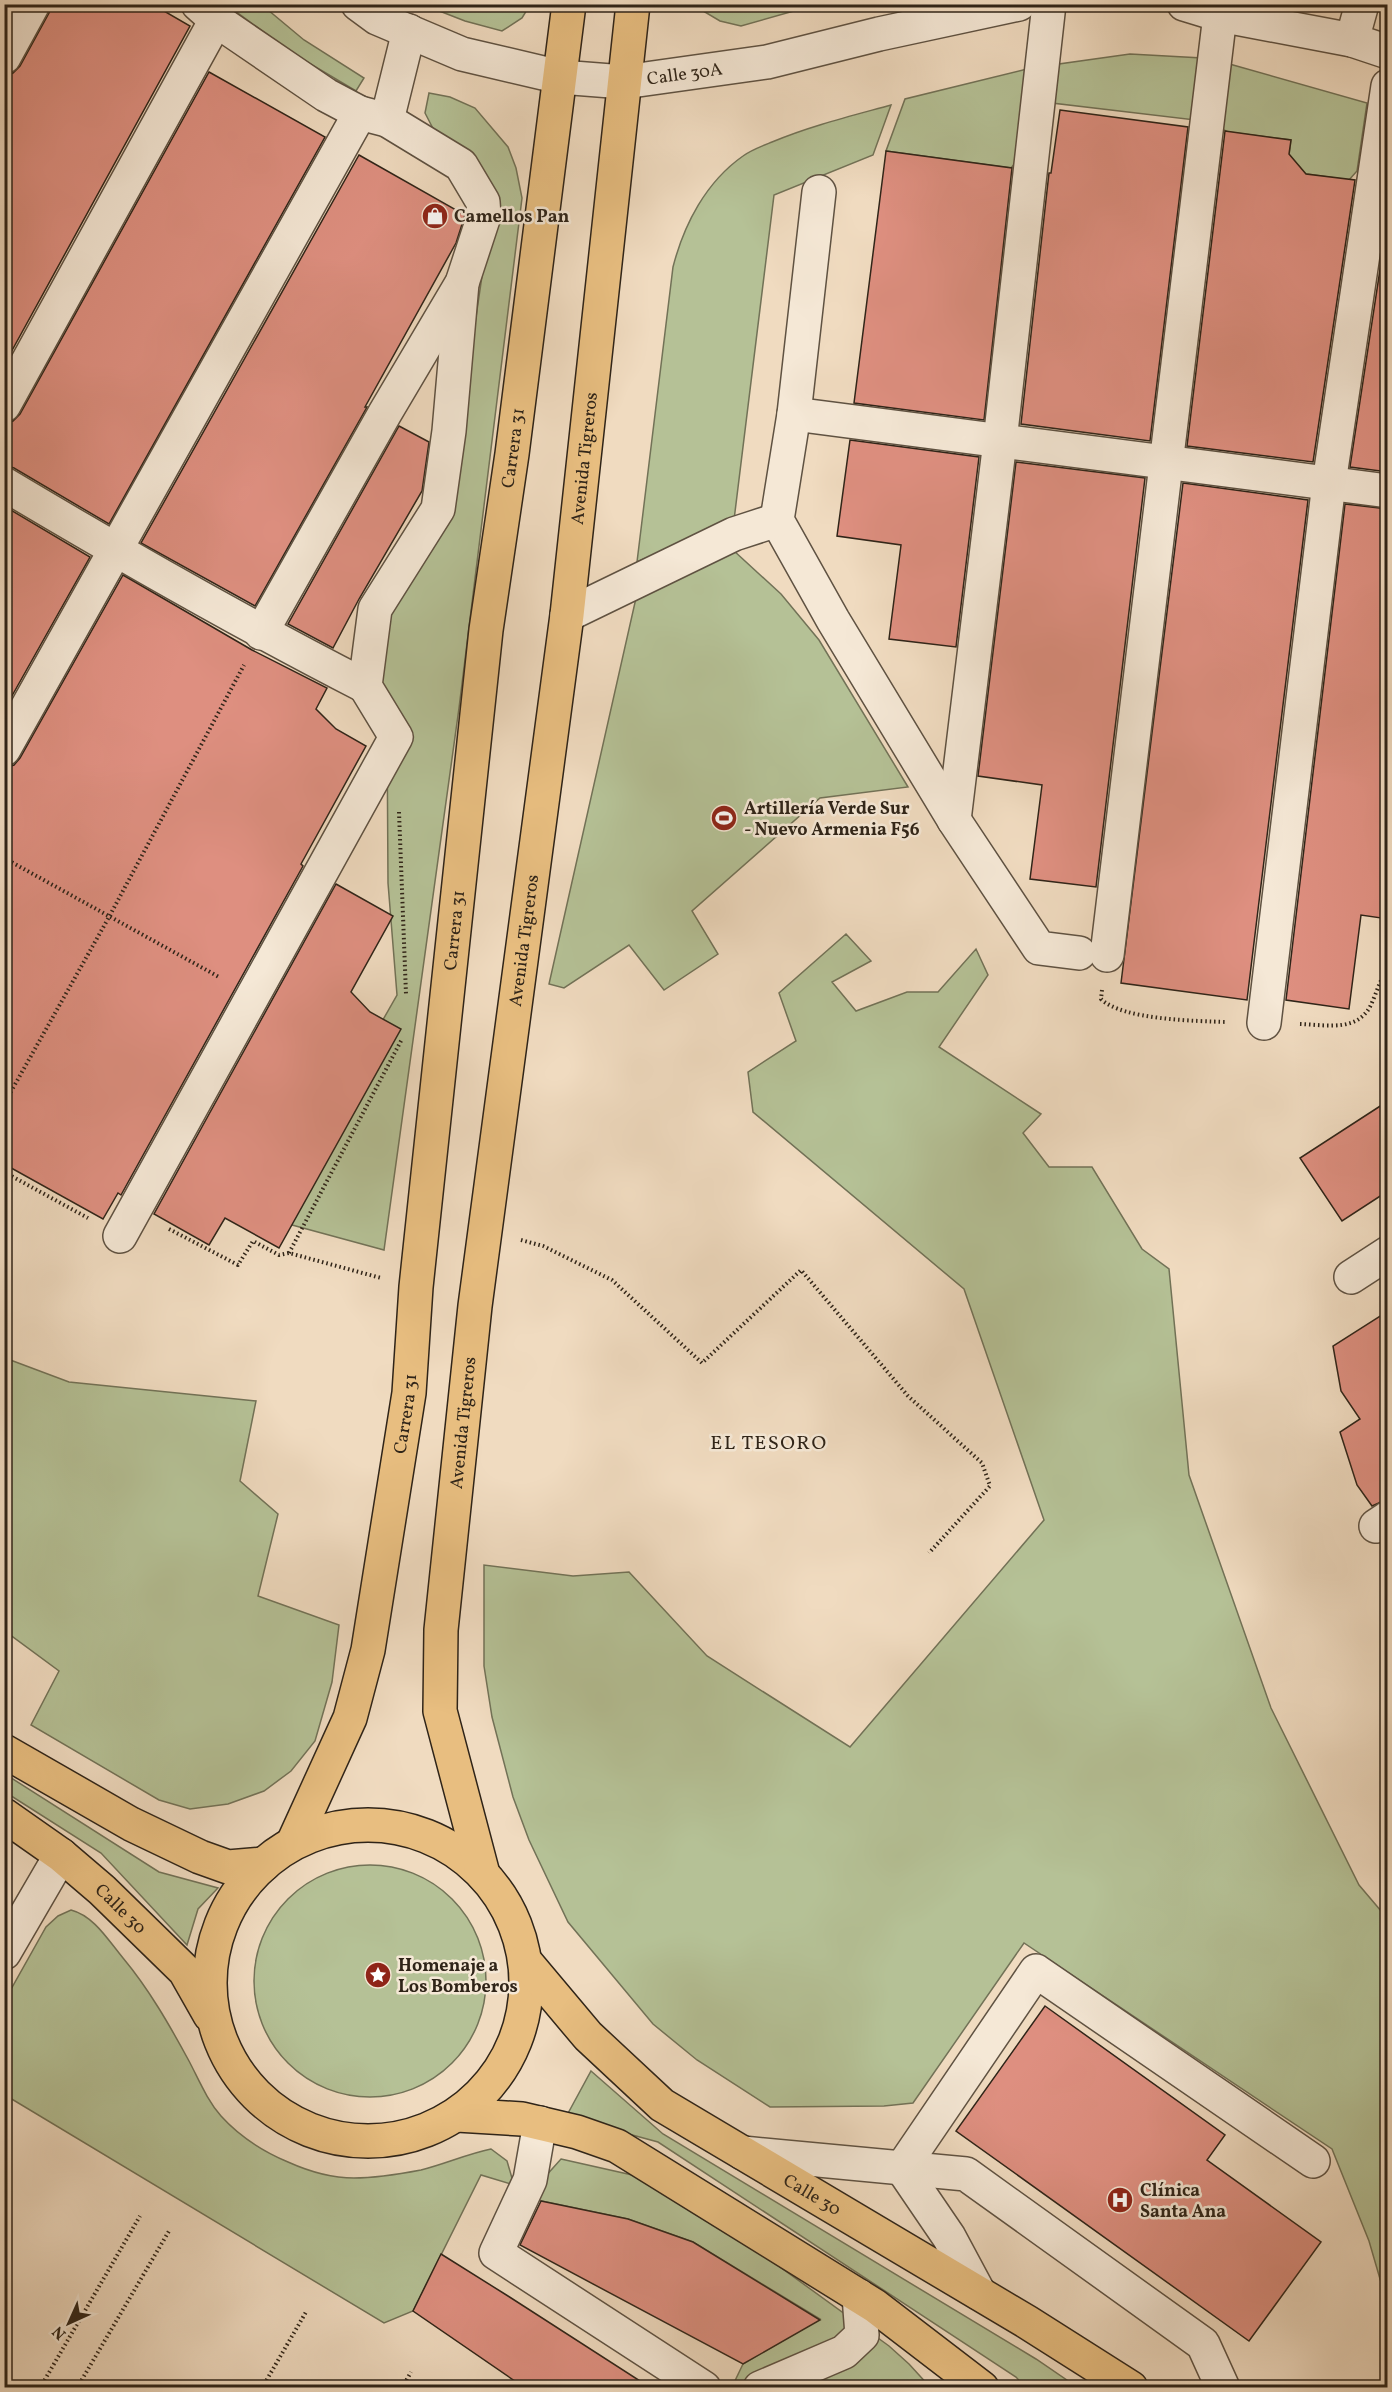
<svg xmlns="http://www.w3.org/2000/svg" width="1392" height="2392" font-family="Vollkorn,serif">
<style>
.green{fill:#b5c196;stroke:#727257;stroke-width:1.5}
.building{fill:#de8f80;stroke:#2f2418;stroke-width:1.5}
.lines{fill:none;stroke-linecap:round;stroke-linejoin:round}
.minor-casing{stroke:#5f5242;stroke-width:36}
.major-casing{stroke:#2f2418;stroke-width:36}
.path{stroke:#2f2418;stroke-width:4;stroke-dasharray:1.5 3;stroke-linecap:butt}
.minor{stroke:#f5e8d6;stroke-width:33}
.major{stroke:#e8be80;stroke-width:33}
.labels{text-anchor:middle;stroke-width:5;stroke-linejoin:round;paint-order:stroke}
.street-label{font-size:18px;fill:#2f2418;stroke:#f5e8d6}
.poi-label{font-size:18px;font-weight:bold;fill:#2f2418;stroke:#f5e8d6;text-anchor:start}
.neighbourhood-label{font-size:20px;letter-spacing:1.5px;fill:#2f2418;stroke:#f5e8d6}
</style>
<rect width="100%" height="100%" fill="#f0dbc0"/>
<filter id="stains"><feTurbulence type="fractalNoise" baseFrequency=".00333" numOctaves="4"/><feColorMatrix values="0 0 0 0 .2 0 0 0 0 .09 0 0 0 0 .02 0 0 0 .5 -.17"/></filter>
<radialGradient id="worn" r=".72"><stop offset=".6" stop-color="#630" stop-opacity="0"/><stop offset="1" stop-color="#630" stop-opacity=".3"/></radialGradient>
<g class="green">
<path d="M227,5H262L304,40L364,78L356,91L292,53Z"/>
<path d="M424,5H530L522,18L502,31L465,21Z"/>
<path d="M693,5H815L741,26L720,21Z"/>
<path d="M1130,54L1202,58L1195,120L1052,103L1059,64Z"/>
<path d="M1226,63L1367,103L1357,171L1349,180L1287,171L1291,140L1228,132L1216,126Z"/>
<path d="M1035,67L1022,155L1011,168L886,151L905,99Z"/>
<path d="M429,93L450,97L475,108L508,147L516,168L522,198L459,708L384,1250L270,1219L397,995L388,883L387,721L377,667L381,635L470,358L488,235L425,113Z"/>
<path d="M891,105L873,155L774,195L734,520L637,562L673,267C684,224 706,182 743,156C751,150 762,146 772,142C810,126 851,116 891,105Z"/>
<path d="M733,550L781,594L819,640L908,787L820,798L692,911L718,954L664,990L629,945L564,988L549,984L636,598Z"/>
<path d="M846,934L871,961L832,982L856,1011L907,992H938L976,949L988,975L939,1047L1041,1114L1023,1133L1049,1167H1092L1142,1249L1169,1269L1189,1475L1271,1708L1359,1885L1387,1918V2303L1369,2241L1332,2149L1024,1943L913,2103L884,2106L770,2107L697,2060L653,2024L568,1922L529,1840L513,1797L492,1717L484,1666V1565L573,1576L629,1572L707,1656L850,1747L1044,1520L964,1289L753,1112L748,1072L796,1041L779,993Z"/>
<path d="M5,1358L69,1382L256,1401L240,1481L278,1514L258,1596L339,1625L332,1682L315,1741L291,1771L264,1791L228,1804L190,1809L159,1800L31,1725L59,1671L5,1631Z"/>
<path d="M5,1774L159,1872L218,1888L198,1909L187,1945L101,1853L5,1792Z"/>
<circle cx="370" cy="1981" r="116"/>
<path d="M71,1910C94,1916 108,1940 123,1958C149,1989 170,2026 189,2061C199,2080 207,2100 221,2116C240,2137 262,2151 288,2162C308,2171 331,2178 354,2178C375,2178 400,2174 421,2170C445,2164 467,2154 491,2149L507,2161L514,2185L481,2175L413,2311L384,2323L5,2095V2000L46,1927L58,1916Z"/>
<path d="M591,2071L663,2134L1036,2359L1077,2387H1025L1016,2377L658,2142L566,2117Z"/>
<path d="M561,2159L650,2179L780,2267L889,2346L909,2364L930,2387H732L743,2364L820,2319L693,2242L628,2219L537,2200L544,2178Z"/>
</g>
<g class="building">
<path d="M52,4H152L190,26L4,365V76L13,73L20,66L49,13Z"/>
<path d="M209,72L325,137L109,524L14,468L4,465V424L13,421L20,414Z"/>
<path d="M1060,110L1188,127L1150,441L1021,424L1049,173H1051Z"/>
<path d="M1225,131L1291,140L1289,154L1306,174L1355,180L1313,462L1187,446Z"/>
<path d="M886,151L1012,168L984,420L854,403Z"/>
<path d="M359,155L465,215L456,243L365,407H367L255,606L141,543Z"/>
<path d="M1388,217V472L1350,467Z"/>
<path d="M399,426L429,442L422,491L359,599L333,648L288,624Z"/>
<path d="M850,440L979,457L956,647L889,639L901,545L837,536Z"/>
<path d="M1016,462L1145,478L1096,887L1030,879L1042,785L978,776Z"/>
<path d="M1183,483L1308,500L1247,1000L1121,983Z"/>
<path d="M1345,504L1388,509V919L1361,915L1349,1009L1286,1000Z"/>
<path d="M4,506L90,557L4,710Z"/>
<path d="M123,575L252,650L327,688L316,709L336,729L366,746L301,864L303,866L121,1195L118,1193L103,1219L4,1164V768L14,765L20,758Z"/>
<path d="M336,884L393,916L351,992L370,1012L401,1029L279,1248L225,1218L209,1245L154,1214Z"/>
<path d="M1388,1101V1191L1342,1221L1300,1158Z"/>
<path d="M1388,1311V1499L1372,1506L1357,1485L1340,1432L1360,1419L1341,1391L1333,1346Z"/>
<path d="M1045,2006L1225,2135L1207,2160L1321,2242L1249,2341L956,2131Z"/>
<path d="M541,2201L628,2219L693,2242L820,2320L743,2364L520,2245Z"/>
<path d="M441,2254L508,2296L651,2388H525L413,2311Z"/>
</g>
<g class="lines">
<defs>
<g id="minor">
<path d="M198,4L216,20L326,95L360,113L387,120L461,165L483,202L484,216L462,283L385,413L261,633"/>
<path id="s1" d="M358,4L377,18L462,54L560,77L624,82L767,62L879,34L1019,4"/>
<path d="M1184,4L1220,15L1352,40L1388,52"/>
<path d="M1352,40L1362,4"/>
<path d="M4,57L33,4"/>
<path d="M387,120L409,31"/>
<path d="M819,192L794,414L777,520L833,620L954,820L1039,948L1079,953"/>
<path d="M4,405L216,20"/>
<path d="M794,414L1388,491"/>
<path d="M4,484C123,555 242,623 365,686"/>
<path d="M567,615L734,534L777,520"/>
<path d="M4,749L360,113"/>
<path d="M954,820L1000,441L1049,4"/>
<path d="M1107,955L1220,15"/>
<path d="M1264,1023L1329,483L1388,86"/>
<path d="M120,1236L396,737L365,686L375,609L438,509L449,431L462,283"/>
<path d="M1351,1277L1388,1253"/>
<path d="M1376,1526L1388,1518"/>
<path d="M4,1953L61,1855"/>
<path d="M540,2123L530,2180L496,2253L704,2388"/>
<path d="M743,2153L966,2174L1203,2344L1223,2388"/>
<path d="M979,2293L949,2237L902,2168L1036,1971L1313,2161"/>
<path d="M760,2388L844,2352L862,2335L859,2296"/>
</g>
<g id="major">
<path d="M4,1751L131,1824L200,1857L228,1867L264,1864"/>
<path id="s2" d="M4,1815L61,1855L102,1890L185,1971L210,2015"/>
<circle cx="368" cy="1983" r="158"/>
<path id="s3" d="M293,1843L350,1718L368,1650L409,1393L416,1287L486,630L512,454L569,4"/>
<path id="s4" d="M483,1874L440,1711L441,1630L475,1306L567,615L633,4"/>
<path id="s5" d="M525,1961L588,2036L662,2105L1027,2322L1131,2388"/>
<path d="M457,2115L522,2119L577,2132L617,2146L875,2306L982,2388"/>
</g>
</defs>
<use href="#minor" class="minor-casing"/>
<use href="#major" class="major-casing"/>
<g class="path">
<path d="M399,812L406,994"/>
<path d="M4,858L219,977"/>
<path d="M1102,990L1101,999C1122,1020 1197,1021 1227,1022"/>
<path d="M1300,1024C1329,1025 1361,1033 1373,1000C1378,989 1380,979 1388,970"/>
<path d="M4,1104L109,917L244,665"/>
<path d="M4,1172L88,1218"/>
<path d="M169,1229L238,1265L253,1241L279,1255L289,1253L381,1278"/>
<path d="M521,1240L543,1246L612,1280L702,1363L801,1270L908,1396L982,1463L990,1486L929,1553"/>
<path d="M289,1253L402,1039"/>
<path d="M40,2388L140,2216"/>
<path d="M77,2388L169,2231"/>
<path d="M262,2388L306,2312"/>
<path d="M402,2388L411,2372"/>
</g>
<use href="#minor" class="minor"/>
<use href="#major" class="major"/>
</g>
<defs>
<symbol id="shop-disc" viewBox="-11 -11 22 22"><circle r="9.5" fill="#8f2418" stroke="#f5e8d6"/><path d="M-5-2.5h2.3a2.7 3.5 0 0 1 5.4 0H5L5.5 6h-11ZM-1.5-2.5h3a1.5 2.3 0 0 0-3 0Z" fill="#fff"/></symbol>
<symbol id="stadium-disc" viewBox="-11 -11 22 22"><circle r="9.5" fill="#8f2418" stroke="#f5e8d6"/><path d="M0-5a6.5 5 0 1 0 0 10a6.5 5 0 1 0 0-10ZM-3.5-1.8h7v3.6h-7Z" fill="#fff"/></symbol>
<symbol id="sight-disc" viewBox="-11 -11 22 22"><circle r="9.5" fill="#8f2418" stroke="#f5e8d6"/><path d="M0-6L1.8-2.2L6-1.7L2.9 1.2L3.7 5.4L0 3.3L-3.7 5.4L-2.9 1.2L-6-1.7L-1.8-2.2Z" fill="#fff"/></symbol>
<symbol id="hospital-disc" viewBox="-11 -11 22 22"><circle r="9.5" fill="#8f2418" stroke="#f5e8d6"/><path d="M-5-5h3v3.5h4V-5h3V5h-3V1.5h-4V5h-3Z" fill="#fff"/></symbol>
</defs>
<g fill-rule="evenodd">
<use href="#shop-disc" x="420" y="201" width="30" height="30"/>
<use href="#stadium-disc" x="709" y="803" width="30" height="30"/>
<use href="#sight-disc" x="363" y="1960" width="30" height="30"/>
<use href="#hospital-disc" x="1105" y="2185" width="30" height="30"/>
</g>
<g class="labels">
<g class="street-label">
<text dy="6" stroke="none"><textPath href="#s1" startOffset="342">Calle 30A</textPath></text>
<text dy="6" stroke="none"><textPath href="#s3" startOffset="1419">Carrera 31</textPath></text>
<text dy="6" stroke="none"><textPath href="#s4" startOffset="1430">Avenida Tigreros</textPath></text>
<text dy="6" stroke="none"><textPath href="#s3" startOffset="933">Carrera 31</textPath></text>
<text dy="6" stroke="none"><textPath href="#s4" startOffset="944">Avenida Tigreros</textPath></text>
<text dy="6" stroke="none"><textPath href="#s3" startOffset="447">Carrera 31</textPath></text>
<text dy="6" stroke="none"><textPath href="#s4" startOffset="458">Avenida Tigreros</textPath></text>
<text dy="6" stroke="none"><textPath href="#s2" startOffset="150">Calle 30</textPath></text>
<text dy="6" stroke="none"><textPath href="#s5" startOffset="374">Calle 30</textPath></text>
</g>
<g class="poi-label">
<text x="454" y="222">Camellos Pan</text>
<text x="744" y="814">Artillería Verde Sur<tspan x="744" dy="21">- Nuevo Armenia F56</tspan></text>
<text x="398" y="1971">Homenaje a<tspan x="398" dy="21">Los Bomberos</tspan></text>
<text x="1140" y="2196">Clínica<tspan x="1140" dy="21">Santa Ana</tspan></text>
</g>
<g class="neighbourhood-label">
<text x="769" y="1449">EL TESORO</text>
</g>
</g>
<rect width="1392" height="2392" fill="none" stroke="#f0dbc0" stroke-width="24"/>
<rect x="6" y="6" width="1380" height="2380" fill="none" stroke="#2f2418" stroke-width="3"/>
<rect x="12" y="12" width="1368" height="2368" fill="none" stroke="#2f2418" stroke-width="1.5"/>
<g transform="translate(69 2323) rotate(225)" stroke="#f5e8d6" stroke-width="4.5" paint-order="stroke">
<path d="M0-4.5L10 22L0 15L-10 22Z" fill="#2f2418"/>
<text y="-9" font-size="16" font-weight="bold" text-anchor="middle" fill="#2f2418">N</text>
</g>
<rect width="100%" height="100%" filter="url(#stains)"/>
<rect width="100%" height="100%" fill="url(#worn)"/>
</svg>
